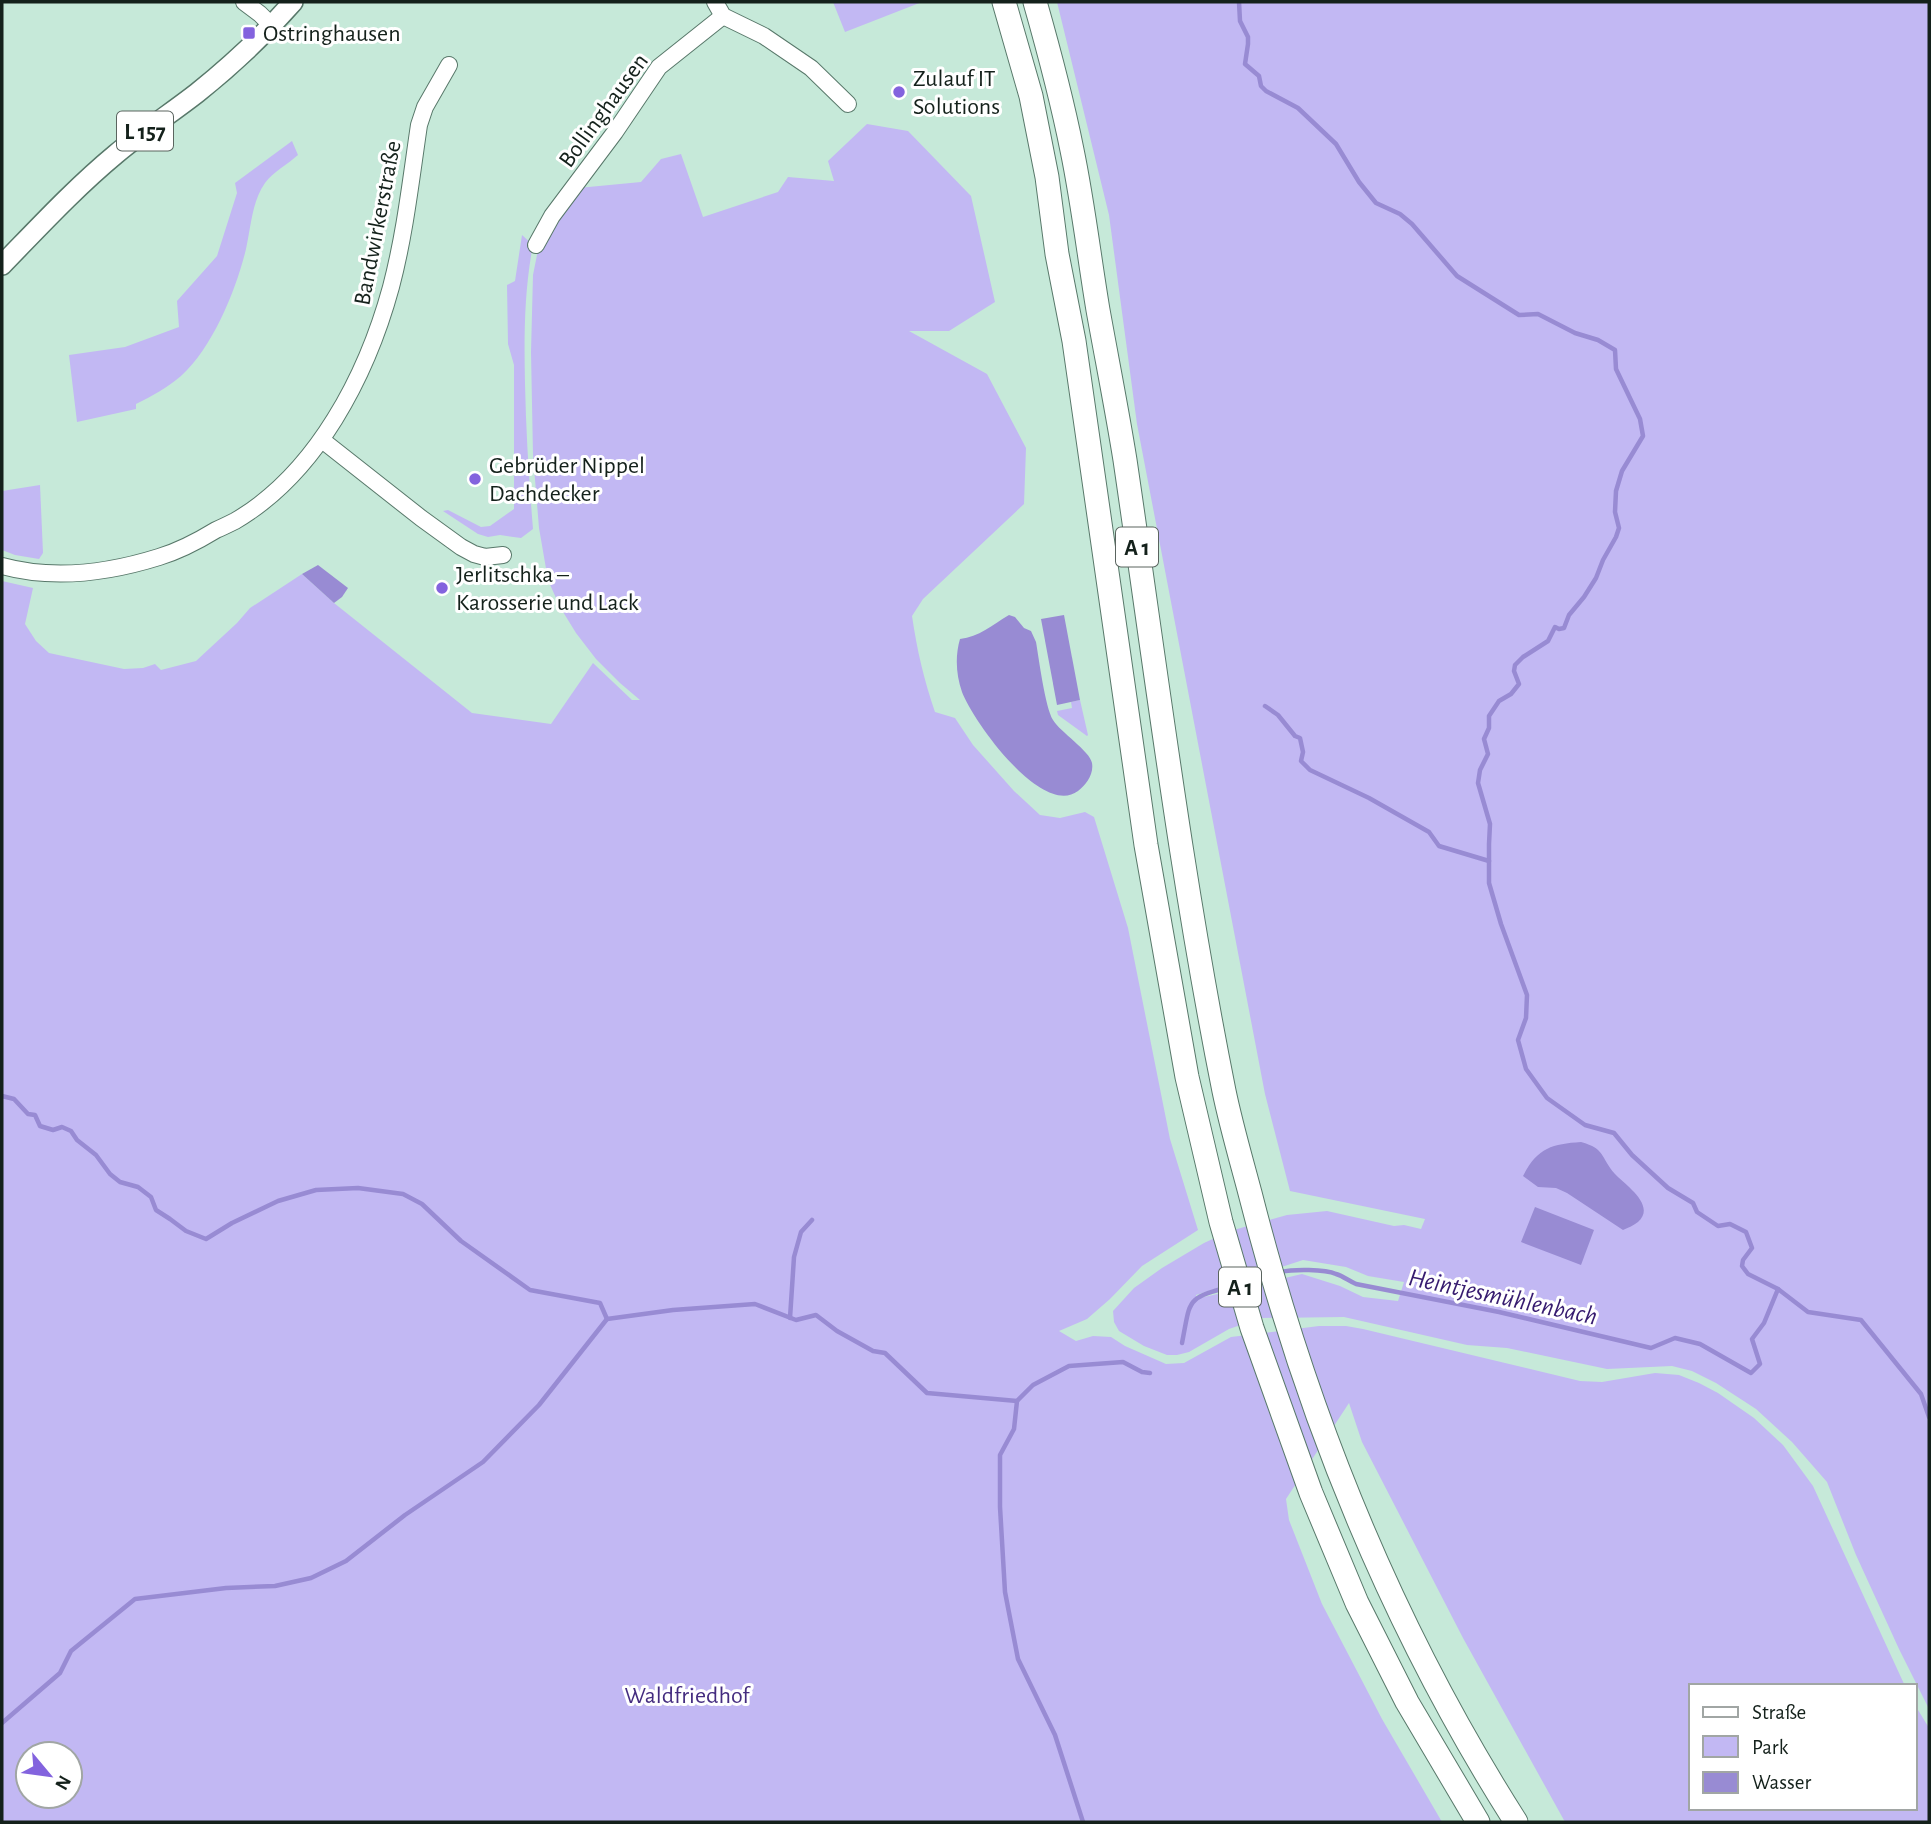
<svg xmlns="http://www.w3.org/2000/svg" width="1931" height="1824" font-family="'Alegreya Sans',sans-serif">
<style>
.green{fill:#c2b8f3;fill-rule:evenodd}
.water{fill:#988bd3}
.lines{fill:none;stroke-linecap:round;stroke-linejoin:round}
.stream{stroke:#988bd3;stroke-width:4.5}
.minor-casing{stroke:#58786a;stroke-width:18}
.major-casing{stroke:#58786a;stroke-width:22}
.highway-casing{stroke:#58786a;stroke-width:25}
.minor{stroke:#fff;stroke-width:16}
.major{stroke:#fff;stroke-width:19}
.highway{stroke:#fff;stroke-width:23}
.poi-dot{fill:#8363de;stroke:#fff;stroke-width:2.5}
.labels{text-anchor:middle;stroke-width:6;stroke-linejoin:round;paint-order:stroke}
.shield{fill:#fff;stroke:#5a645f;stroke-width:2}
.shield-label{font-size:23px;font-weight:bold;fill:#14211b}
.poi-label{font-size:24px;fill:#14211b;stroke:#fff;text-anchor:start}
.street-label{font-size:24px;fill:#14211b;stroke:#fff}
.park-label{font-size:24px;fill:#442c7f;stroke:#fff}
.water-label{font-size:26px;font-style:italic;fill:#361b6f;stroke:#fff}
</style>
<rect width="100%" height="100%" fill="#c6e9d9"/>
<g class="green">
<path d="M833,2H922L845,32Z"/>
<path d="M1057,2H1929V1658L1928,1662L1929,1664V1709L1899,1649L1856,1555L1827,1482L1792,1442L1756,1409L1716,1383L1692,1371L1672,1366L1607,1369L1507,1348L1467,1345L1344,1317L1261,1318L1229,1329L1189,1352L1177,1355H1167L1144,1346L1119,1331L1114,1322L1113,1311L1134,1288L1162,1268L1204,1243L1230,1231L1287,1215L1327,1211L1394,1226L1404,1225L1421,1229L1425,1219L1290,1191L1265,1094L1137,424L1109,215ZM1303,1260L1346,1267L1368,1276L1404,1282L1398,1301L1363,1297L1340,1286L1302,1274L1196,1299V1295Z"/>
<path d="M867,124L908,131L971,196L995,302L949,331H909L987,374L1026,448L1024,504L923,599L912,616C917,650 924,680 935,712L955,718L973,745L1014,791L1040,815L1060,818L1085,812L1094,817L1128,928L1170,1139L1198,1230L1142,1266L1110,1299L1087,1319L1059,1331L1076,1341L1093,1336L1111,1337L1125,1346L1166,1364L1184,1363L1231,1337L1319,1326H1346L1363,1329L1580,1381L1602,1382L1655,1373L1679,1375L1699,1383L1718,1393L1754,1418L1783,1445L1813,1486L1905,1686H1691V1808H1915V1705L1929,1728V1822H1565L1463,1638L1362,1442L1349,1403L1286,1499L1289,1520L1322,1604L1382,1719L1442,1822H2V581L33,588L25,624L36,641L49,653L124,669L143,668L155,664L161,670L196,661L237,623L250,608L302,574L334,603L472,713L551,724L593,663L632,700H640L620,683L596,659L576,633L560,607L548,580L539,528L533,455L531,352L533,275L539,245L578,188L641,182L661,159L681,154L703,217L778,192L788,177L834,181L828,161ZM28,1754H70V1796H28Z"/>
<path d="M292,141L298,155C288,164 273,172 265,183C252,201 251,227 246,249C236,290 213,347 181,376C167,388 152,396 136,404V409L77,422L69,355L125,347L179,327L177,301L217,256L237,193L235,183Z"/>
<path d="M522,235L533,245C524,291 524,338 525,384C526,432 529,480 533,529L521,538L500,535L488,537L478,534L443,511L448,510L481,527L490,526L514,509V365L508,344L507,285L515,281Z"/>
<path d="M40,485L43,553L39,559L15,555L2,550V491Z"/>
<path d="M1080,700L1088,735L1087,736L1058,715L1057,711L1072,708L1071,702Z"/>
</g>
<g class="water">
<path d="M318,565L348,588L342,597L334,603L302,574Z"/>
<path d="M1009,615L1015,617L1024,628L1031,631L1036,642C1039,659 1045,707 1053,720C1060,732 1090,751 1092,763C1094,774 1086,785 1078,791C1042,818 973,721 962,692C956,675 955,656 960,639C979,637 992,625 1009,615Z"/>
<path d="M1064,615L1080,700L1057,705L1041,619Z"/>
<path d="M1581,1142C1606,1149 1600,1157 1615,1174C1624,1184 1657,1205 1638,1222C1634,1225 1628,1228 1623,1230L1567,1193L1556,1188L1538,1187L1523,1176C1537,1148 1552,1144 1581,1142Z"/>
<path d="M1535,1207L1594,1230L1581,1265L1521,1242Z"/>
</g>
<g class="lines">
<g class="stream">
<path d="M1239,2L1240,21L1248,37V44L1245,64L1259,76L1261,86L1266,91L1298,108L1336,144L1359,182L1376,203L1400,214L1412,224L1457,276L1519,315L1538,314L1575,333L1598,340L1615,350L1616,369L1640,419L1643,436L1622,471L1616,491L1615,512L1619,528L1616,537L1603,560L1596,578L1584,597L1569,615L1564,628L1559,629L1555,627L1548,641L1523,657L1515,665L1514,671L1519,684L1511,694L1499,701L1489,716V728L1484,739L1488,754L1480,770L1478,783L1490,824L1489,844V883L1501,924L1527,995L1526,1018L1518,1040L1526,1069L1547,1098L1585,1125L1614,1133L1632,1155L1668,1188L1693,1203L1697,1212L1718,1226L1730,1224L1746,1232L1752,1248L1743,1260L1742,1266L1748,1274L1778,1289L1808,1312L1861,1320L1921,1394L1929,1417"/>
<path d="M1265,706L1278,715L1295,736L1300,738L1303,752L1301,761L1310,770L1369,798L1429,832L1439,846L1489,861"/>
<path d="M2,1096L14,1099L28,1114L35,1115L40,1126L53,1130L62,1127L71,1131L77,1140L96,1155L110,1174L120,1182L138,1187L151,1197L156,1210L170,1219L186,1231L206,1239L232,1223L278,1201L316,1190L358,1188L403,1194L422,1204L461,1241L530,1290L600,1303L607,1319"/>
<path d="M1281,1272C1293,1269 1325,1269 1336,1274C1343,1276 1349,1281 1356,1284L1499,1312L1651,1348L1675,1338L1700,1344L1751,1373L1760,1364L1752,1339L1764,1323L1778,1289"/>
<path d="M1247,1282L1265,1277"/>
<path d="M790,1318L794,1257L801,1232L812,1220"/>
<path d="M607,1319L673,1310L755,1304L796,1320L816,1315L837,1331L873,1351L885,1353L927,1393L1017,1401L1033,1385L1069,1366L1123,1362L1142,1372L1150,1373"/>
<path d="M1182,1343C1191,1298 1185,1299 1232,1286"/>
<path d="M1017,1401L1014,1429L1000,1455V1507L1005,1592L1018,1659L1055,1735L1083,1822"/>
<path d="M2,1723L60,1673L71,1651L135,1599L226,1588L275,1586L311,1578L346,1561L405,1515L483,1462L539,1405L607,1319"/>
</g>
<defs>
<g id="minor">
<path d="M244,2L260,14L272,26"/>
<path d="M715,2L723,16L764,36L811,68L848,104"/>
<path d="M536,245L552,216L615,132L659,67L723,16"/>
<path d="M322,440L421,518L461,547L474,554L485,557L503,555"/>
<path d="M2,566C53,580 108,573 159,557C179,551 198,541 216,530C223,527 229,524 235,521C317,473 367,375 391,287C405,234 411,179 419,125L425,107L449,65"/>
</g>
<path id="major" d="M2,265C39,227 75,188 116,154C142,132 170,114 197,93C232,65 264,35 293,2"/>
<g id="highway">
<path d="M1004,2L1031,96L1047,177L1057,254L1074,341L1146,845L1187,1077L1221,1222L1252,1328L1311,1493L1357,1603L1407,1702L1478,1822"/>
<path d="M1035,2C1049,51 1062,100 1072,150C1083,203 1089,256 1098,310C1107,360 1117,410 1125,460C1156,671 1182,882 1224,1091C1231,1125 1241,1159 1250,1193C1306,1414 1393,1629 1516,1822"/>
</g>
</defs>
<use href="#minor" class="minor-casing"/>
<use href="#major" class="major-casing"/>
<use href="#highway" class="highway-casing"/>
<use href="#minor" class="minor"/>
<use href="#major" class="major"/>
<use href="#highway" class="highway"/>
</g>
<g class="poi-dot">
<rect x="242" y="26" width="14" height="14" rx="3.5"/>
<circle cx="899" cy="92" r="7"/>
<circle cx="475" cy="479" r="7"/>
<circle cx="442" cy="588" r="7"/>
</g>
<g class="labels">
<g class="shield">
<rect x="117" y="111.5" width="56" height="39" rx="5"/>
<rect x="1116" y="527.5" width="42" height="39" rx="5"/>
<rect x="1219" y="1267.5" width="42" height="39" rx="5"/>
</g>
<g class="shield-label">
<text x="145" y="139">L 157</text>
<text x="1137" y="555">A 1</text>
<text x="1240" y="1295">A 1</text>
</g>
<g class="poi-label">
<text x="263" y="41">Ostringhausen</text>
<text x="913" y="86">Zulauf IT<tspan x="913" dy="28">Solutions</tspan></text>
<text x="489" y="473">Gebrüder Nippel<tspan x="489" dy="28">Dachdecker</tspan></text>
<text x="456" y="582">Jerlitschka –<tspan x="456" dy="28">Karosserie und Lack</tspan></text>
</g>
<g class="street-label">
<text transform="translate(603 110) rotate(-54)" y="8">Bollinghausen</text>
<text transform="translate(377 223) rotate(-79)" y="8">Bandwirkerstraße</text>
</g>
<g class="park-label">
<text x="687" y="1703">Waldfriedhof</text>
</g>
<g class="water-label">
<text transform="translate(1503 1296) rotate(12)" y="9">Heintjesmühlenbach</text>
</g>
</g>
<rect width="1931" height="1824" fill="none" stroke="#14211b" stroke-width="7"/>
<rect x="1689" y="1684" width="228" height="126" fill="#ffffff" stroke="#a1a6a4" stroke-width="2"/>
<rect x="1703" y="1707" width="35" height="10" fill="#ffffff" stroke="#a1a6a4" stroke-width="2"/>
<text x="1752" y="1719" font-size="21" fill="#14211b">Straße</text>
<rect x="1703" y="1736" width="35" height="21" fill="#c2b8f3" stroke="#a1a6a4" stroke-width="2"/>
<text x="1752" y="1754" font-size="21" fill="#14211b">Park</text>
<rect x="1703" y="1772" width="35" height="21" fill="#988bd3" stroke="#a1a6a4" stroke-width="2"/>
<text x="1752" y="1789" font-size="21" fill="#14211b">Wasser</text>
<g transform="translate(49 1775) rotate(119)"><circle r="33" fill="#ffffff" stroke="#a1a6a4" stroke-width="2"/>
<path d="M0-5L12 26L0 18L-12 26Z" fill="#8363de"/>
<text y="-10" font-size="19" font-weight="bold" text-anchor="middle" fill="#14211b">N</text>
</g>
</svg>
